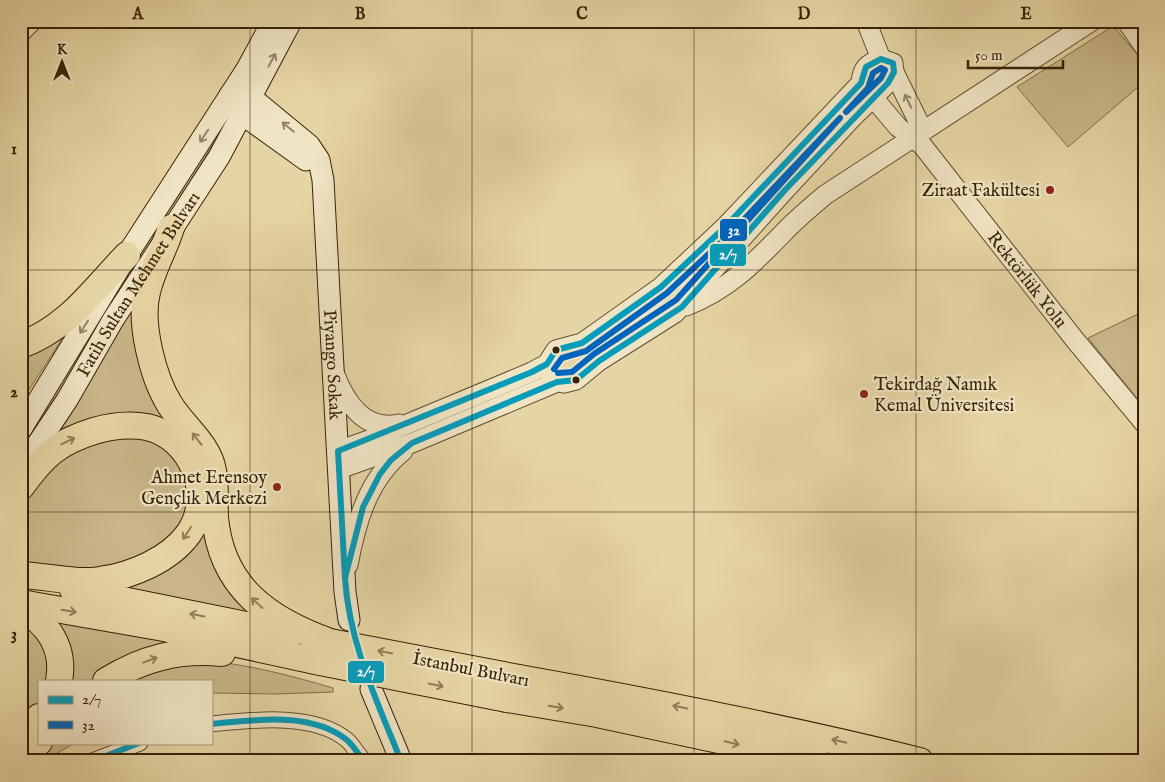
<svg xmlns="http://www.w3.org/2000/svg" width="1165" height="782" font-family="'IM FELL English',serif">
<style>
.green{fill:#c9b789;stroke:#816c48}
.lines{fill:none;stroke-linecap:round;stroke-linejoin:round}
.minor-casing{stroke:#644f2e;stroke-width:17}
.tertiary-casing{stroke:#644f2e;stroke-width:21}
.secondary-casing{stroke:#392207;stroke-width:23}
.trunk-casing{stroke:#392207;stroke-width:28}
.minor{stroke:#efe4c4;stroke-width:15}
.tertiary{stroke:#efe4c4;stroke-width:19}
.secondary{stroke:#efe4c4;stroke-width:21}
.trunk{stroke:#e6d5a4;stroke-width:26}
.trunk-bridge-casing{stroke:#392207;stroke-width:28;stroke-linecap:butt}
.trunk-bridge{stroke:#e6d5a4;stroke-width:26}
.bus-1-casing{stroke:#efe4c4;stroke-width:10}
.bus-2-casing{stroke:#efe4c4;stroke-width:10}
.bus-1{stroke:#069cba;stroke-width:6}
.bus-2{stroke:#0065bd;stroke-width:6}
.oneway{stroke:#948366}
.oneway2{stroke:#907c56}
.grid{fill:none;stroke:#392207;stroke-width:1;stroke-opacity:0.55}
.poi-dot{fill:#8f2418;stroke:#efe4c4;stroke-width:2}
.bus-dot{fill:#392207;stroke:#efe4c4;stroke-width:2}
.labels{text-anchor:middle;stroke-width:4.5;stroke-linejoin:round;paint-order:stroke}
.poi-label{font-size:18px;fill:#392207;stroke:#efe4c4;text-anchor:end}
.street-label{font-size:18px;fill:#392207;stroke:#efe4c4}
.line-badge{stroke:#efe4c4;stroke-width:2}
.badge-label{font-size:14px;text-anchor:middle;font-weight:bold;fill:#fff}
.neatline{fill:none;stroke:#392207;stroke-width:2}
.grid-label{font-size:16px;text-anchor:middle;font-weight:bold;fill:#392207}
</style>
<rect width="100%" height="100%" fill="#e6d5a4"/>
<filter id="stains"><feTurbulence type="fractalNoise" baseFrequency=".004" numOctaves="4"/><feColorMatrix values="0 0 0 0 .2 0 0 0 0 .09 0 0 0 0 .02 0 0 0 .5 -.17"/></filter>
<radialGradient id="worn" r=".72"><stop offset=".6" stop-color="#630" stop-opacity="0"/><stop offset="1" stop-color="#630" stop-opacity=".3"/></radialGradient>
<g class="green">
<path d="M1113,26L1144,62V82L1068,147L1017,87Z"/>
<path d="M225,114L230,117L21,454V444L173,202Z"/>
<path d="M1144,311V407L1088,338Z"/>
<path d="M129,312L137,319L182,432L92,418L57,430Z"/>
<path d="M59,338L62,339L21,402V354Z"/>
<path d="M150,437L178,457L191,503L168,544L109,570L21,564V500L38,474L95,439Z"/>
<path d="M200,524L258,615L112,586Z"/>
<path d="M49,617L176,642L93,681H66Z"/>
<path d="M21,620L42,634L52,681H39V704L21,723Z"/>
<path d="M209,661C251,665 292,676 333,688V692L274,694L211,693V681H123L136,674Z"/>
<path d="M54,743H75L47,759L44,755Z"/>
</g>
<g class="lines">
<defs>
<g id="minor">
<path d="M1124,21L1144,50"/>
<path d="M21,35L35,21"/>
<path d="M211,724C251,720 314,712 347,740C354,746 357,755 365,761"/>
<path d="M92,761L140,743"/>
</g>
<g id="tertiary">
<path d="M866,21L881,59"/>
<path d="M894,72L922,129"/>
<path id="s1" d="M865,88L898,127L922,145L1075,340L1144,423"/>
<path d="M686,306C729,290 756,261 787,229C799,217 812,206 825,195L1092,21"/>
<path d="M335,375C346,403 365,432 399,424"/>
<path d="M338,451L369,440L532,372L547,364L556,350L582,343L661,287L725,227L861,83C862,68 868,63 881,59L893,63L894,72L888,83L851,119L785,190L675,313L599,361L576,380L564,383L553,380L547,364"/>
<path d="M339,469L412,443L557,382"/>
<path d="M348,565C356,522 368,479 403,451"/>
</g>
<g id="secondary">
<path id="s2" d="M230,95H245L252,98L309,145L319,160L323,180L345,592L349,620"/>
<path d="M233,105L235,109L306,160"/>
<path d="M21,429L127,255L247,69L273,21"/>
<path id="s3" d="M21,469L67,400L113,320L219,157L291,21"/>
<path d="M371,689L401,761"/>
</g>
<g id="trunk">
<path d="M171,228C164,250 152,270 147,292C139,323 153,378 170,405C182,424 202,440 210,460C217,478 214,498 215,517C221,588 269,620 330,642"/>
<path d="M21,345C68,328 94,289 127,255"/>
<path d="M21,487C43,456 58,442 94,431C111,426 129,424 147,427C192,437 215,495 189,533C170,560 131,576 100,580C75,584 47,576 21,575"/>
<path d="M73,590L290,634"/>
<path d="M21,603L164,628L320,662"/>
<path d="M21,609C49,623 65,649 59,681"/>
<path d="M519,678C654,702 787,728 920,761"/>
<path d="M106,681C143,658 179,649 222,653"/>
<path d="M507,699L597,714L817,761"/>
<path d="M21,735L39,717"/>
<path d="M21,757L39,742"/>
</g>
</defs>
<use href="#minor" class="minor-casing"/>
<use href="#tertiary" class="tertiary-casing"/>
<use href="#secondary" class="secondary-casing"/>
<use href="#trunk" class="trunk-casing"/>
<use href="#minor" class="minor"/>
<use href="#tertiary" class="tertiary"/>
<use href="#secondary" class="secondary"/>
<use href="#trunk" class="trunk"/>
<defs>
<g id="trunk-bridge">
<path d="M330,642L519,678"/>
<path d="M320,662L507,699"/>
</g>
</defs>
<use href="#trunk-bridge" class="trunk-bridge-casing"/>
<use href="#trunk-bridge" class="trunk-bridge"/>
<defs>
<g id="bus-1">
<path d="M881,59L893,63L894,72L888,83L785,190L682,307L599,361L576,380L557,382L412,443L391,460L380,474L363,507L345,578L338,451L532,372L547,364L556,350L582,343L661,287L725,227L861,83L866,67Z"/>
<path d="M345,578C349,643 377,701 401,761"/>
<path d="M211,724C254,720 311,711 347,740C354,746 358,755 365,761"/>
<path d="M93,761L139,743"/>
</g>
<g id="bus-2">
<path d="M881,68L885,70L881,78L846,112L868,88L873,73Z"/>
<path d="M554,369L562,358L586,351L667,293L731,233L840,118L676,300L594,354L572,372L558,373"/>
</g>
</defs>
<use href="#bus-1" class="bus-1-casing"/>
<use href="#bus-2" class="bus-2-casing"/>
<use href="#bus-1" class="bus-1"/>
<use href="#bus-2" class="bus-2"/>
</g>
<defs><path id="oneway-shaft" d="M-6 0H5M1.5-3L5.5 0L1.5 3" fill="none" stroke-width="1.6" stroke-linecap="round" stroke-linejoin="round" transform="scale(1.25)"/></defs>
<g class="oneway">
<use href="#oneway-shaft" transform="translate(272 60) rotate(-62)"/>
<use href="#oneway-shaft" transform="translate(908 101) rotate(-116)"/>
<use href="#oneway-shaft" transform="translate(288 127) rotate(-140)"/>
<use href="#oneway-shaft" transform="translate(204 136) rotate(123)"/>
<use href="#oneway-shaft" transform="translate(84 327) rotate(122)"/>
</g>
<g class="oneway2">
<use href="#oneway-shaft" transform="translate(197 439) rotate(-128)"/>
<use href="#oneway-shaft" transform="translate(68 441) rotate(-26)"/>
<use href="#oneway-shaft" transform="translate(187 533) rotate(124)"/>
<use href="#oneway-shaft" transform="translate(257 603) rotate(-137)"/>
<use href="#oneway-shaft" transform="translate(69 611) rotate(9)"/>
<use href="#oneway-shaft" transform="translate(197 615) rotate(-169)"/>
<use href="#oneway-shaft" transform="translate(385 652) rotate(-169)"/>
<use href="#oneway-shaft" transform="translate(150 660) rotate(-20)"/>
<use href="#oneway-shaft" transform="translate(436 685) rotate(11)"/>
<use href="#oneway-shaft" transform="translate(556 707) rotate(9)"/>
<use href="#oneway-shaft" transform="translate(680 707) rotate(-169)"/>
<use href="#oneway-shaft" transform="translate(839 741) rotate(-166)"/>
<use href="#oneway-shaft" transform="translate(732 743) rotate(13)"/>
</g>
<path class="grid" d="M250,21V761M472,21V761M694,21V761M916,21V761M21,270H1144M21,512H1144"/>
<g class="poi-dot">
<circle cx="1050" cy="190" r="5"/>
<circle cx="864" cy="394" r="5"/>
<circle cx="277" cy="487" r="5"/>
</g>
<g class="bus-dot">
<circle cx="556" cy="350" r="4.5"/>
<circle cx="576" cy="380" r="4.5"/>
</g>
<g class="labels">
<g class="poi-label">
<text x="1040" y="196">Ziraat Fakültesi</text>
<text x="874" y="390" text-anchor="start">Tekirdağ Namık<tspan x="874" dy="21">Kemal Üniversitesi</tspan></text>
<text x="267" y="483">Ahmet Erensoy<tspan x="267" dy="21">Gençlik Merkezi</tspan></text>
</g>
<g class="street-label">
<text dy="6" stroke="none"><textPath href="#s1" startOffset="252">Rektörlük Yolu</textPath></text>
<text dy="6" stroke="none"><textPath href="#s3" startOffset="219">Fatih Sultan Mehmet Bulvarı</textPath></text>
<text dy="6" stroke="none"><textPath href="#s2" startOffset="320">Piyango Sokak</textPath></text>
<text transform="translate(471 669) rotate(11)" y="6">İstanbul Bulvarı</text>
</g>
</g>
<g class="line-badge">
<rect x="719" y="218" width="29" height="24" rx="5" fill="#0065bd"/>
<rect x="709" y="243" width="38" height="24" rx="5" fill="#069cba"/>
<rect x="347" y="660" width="38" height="24" rx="5" fill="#069cba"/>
</g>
<g class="badge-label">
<text x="734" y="235">32</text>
<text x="728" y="259">2/7</text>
<text x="366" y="676">2/7</text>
</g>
<rect width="1165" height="782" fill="none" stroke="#e6d5a4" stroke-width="55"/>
<rect x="38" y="680" width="175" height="65" fill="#efe4c4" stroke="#a69678"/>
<rect x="48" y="696" width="25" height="8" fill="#069cba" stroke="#a69678"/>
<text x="82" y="704" font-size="15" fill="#392207">2/7</text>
<rect x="48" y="721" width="25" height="8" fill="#0065bd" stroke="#a69678"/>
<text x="82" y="730" font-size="15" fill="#392207">32</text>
<g transform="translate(62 62)" stroke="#efe4c4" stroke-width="4" paint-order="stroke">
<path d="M0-4L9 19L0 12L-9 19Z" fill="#392207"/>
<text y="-8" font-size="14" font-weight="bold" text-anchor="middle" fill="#392207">K</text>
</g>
<path d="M968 60v8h95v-8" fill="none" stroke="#392207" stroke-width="2.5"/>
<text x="975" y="60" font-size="15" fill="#392207" stroke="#efe4c4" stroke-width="4" paint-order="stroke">50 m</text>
<rect x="28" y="28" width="1110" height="726" class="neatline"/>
<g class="grid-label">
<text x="138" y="19">A</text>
<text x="360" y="19">B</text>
<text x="582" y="19">C</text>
<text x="804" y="19">D</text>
<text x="1026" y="19">E</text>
<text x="14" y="154">1</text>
<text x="14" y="397">2</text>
<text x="14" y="639">3</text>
</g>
<rect width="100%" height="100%" filter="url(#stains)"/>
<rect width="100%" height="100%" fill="url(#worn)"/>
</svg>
